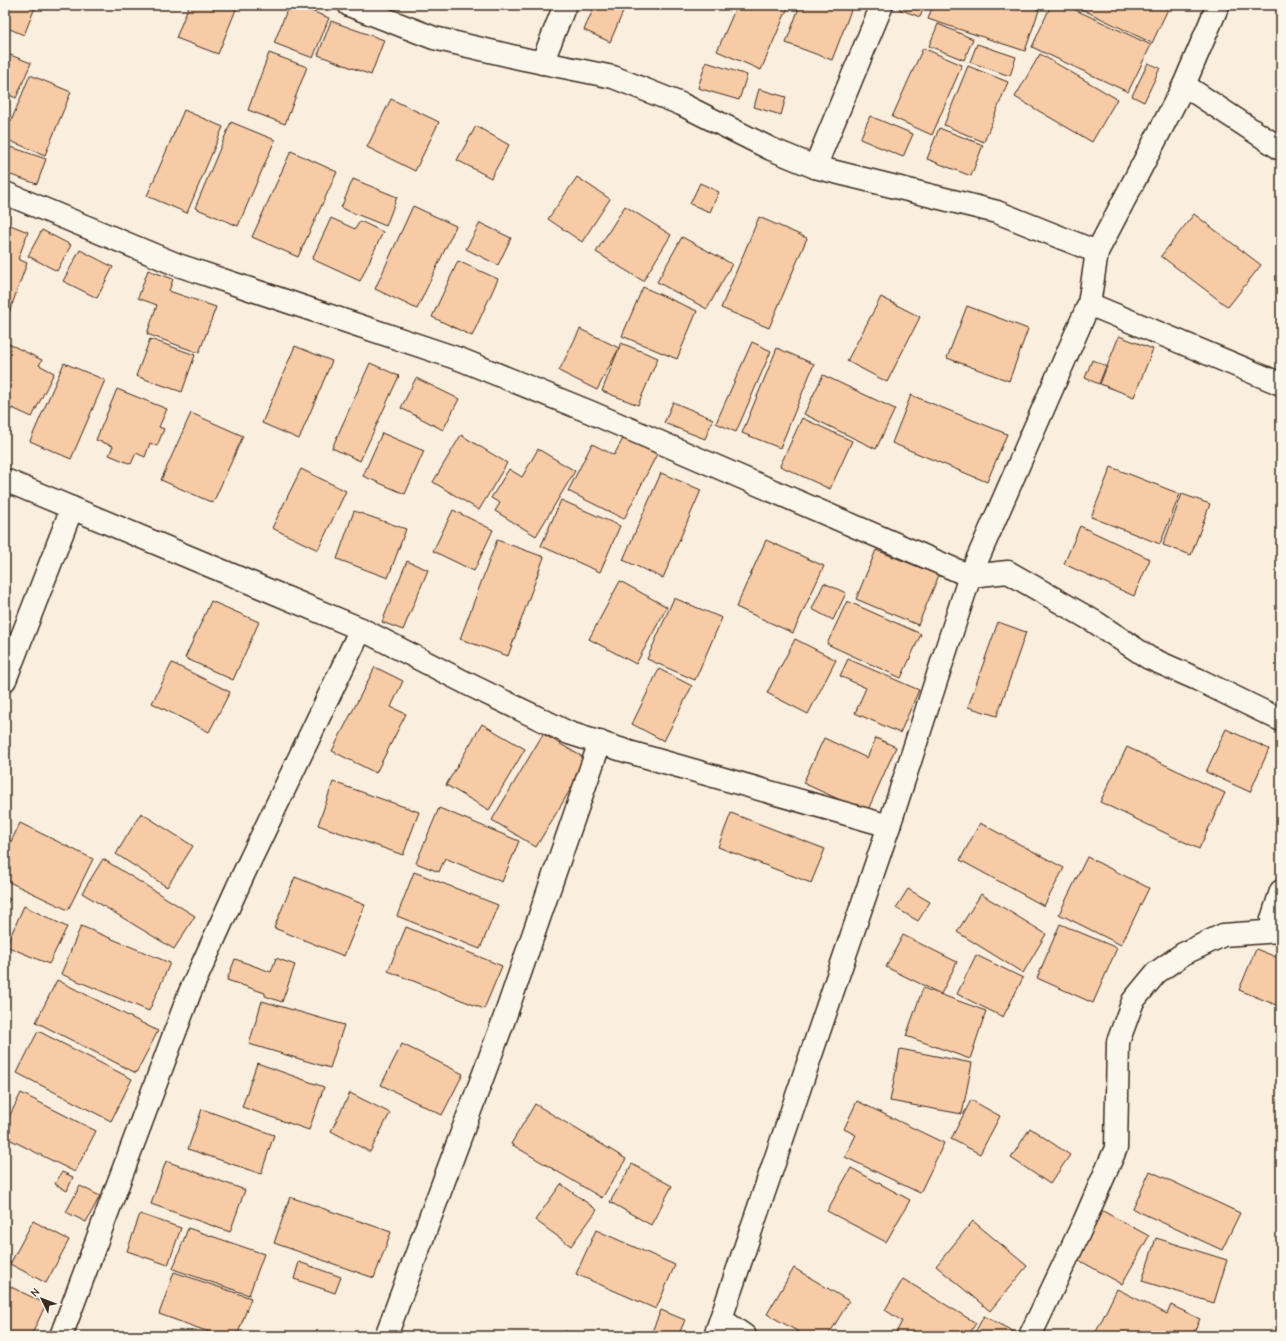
<svg xmlns="http://www.w3.org/2000/svg" width="1286" height="1341" font-family="'Comic Neue',sans-serif">
<style>
.building{fill:#f7cba6;stroke:#3b2a1e}
.lines{fill:none;stroke-linecap:round;stroke-linejoin:round}
.minor-casing{stroke:#3b2a1e;stroke-width:25}
.minor{stroke:#fbf7ec;stroke-width:22}
</style>
<rect width="100%" height="100%" fill="#faeede"/>
<filter id="ink" filterUnits="userSpaceOnUse"><feTurbulence type="fractalNoise" baseFrequency=".025" numOctaves="2"/><feDisplacementMap in="SourceGraphic" scale="8" xChannelSelector="R" yChannelSelector="G"/><feConvolveMatrix kernelMatrix="1 2 1 2 8 2 1 2 1" color-interpolation-filters="sRGB"/></filter>
<g filter="url(#ink)">
<g class="building">
<path d="M5,5H36L24,35L5,27Z"/>
<path d="M189,5H231L237,7L218,54L176,38Z"/>
<path d="M289,5H296L329,18L313,58L274,43Z"/>
<path d="M595,5H626L610,42L584,30Z"/>
<path d="M737,5H789L761,70L717,51Z"/>
<path d="M800,5H853L832,60L786,43Z"/>
<path d="M901,5H925L920,17L899,9Z"/>
<path d="M933,5H1025L1039,10L1025,51L928,19Z"/>
<path d="M1051,5H1065L1151,45L1128,92L1032,47Z"/>
<path d="M1073,5H1170L1152,43Z"/>
<path d="M331,21L384,40L371,75L318,55Z"/>
<path d="M938,24L973,39L964,60L929,46Z"/>
<path d="M977,44L1016,57L1010,76L970,62Z"/>
<path d="M923,48L962,65L932,135L892,117Z"/>
<path d="M5,53L31,63L16,98L5,93Z"/>
<path d="M269,53L307,67L285,124L248,110Z"/>
<path d="M1040,54L1117,99L1092,142L1015,97Z"/>
<path d="M706,62L747,75L739,100L698,88Z"/>
<path d="M1148,63L1160,68L1144,102L1132,96Z"/>
<path d="M968,66L1008,82L984,142L944,125Z"/>
<path d="M30,75L71,92L45,155L5,139V136Z"/>
<path d="M759,89L786,97L781,115L754,107Z"/>
<path d="M391,99L439,122L415,171L367,147Z"/>
<path d="M184,110L223,127L187,213L147,196Z"/>
<path d="M870,116L913,134L903,157L860,139Z"/>
<path d="M231,122L275,140L238,226L195,208Z"/>
<path d="M476,126L509,145L491,178L457,160Z"/>
<path d="M939,128L983,145L971,176L927,159Z"/>
<path d="M11,147L46,159L37,184L5,173V164Z"/>
<path d="M291,151L337,172L298,257L252,237Z"/>
<path d="M577,177L610,199L582,242L548,219Z"/>
<path d="M353,179L397,197L386,226L341,208Z"/>
<path d="M700,183L719,192L710,212L690,204Z"/>
<path d="M413,206L456,226L417,309L375,289Z"/>
<path d="M625,206L671,235L643,281L596,252Z"/>
<path d="M1194,214L1261,265L1228,307L1161,256Z"/>
<path d="M759,217L807,238L769,328L721,308Z"/>
<path d="M331,218L355,229L360,221L383,232L360,281L312,259Z"/>
<path d="M5,223L28,232L18,259L27,263L5,324Z"/>
<path d="M480,223L511,238L498,265L466,249Z"/>
<path d="M42,230L71,245L57,271L28,256Z"/>
<path d="M682,237L732,264L707,309L657,282Z"/>
<path d="M80,250L113,267L97,298L63,281Z"/>
<path d="M458,261L498,279L472,336L432,317Z"/>
<path d="M148,270L173,279L169,291L216,307L199,353L147,334L157,305L138,298Z"/>
<path d="M643,287L697,311L677,359L622,336Z"/>
<path d="M881,297L920,317L887,382L847,361Z"/>
<path d="M967,306L1028,329L1009,381L947,358Z"/>
<path d="M580,329L619,348L597,390L559,371Z"/>
<path d="M1119,336L1153,349L1134,397L1100,384Z"/>
<path d="M150,339L195,355L182,392L136,376Z"/>
<path d="M5,342L42,360L39,365L54,373L32,417L12,408L6,419H5Z"/>
<path d="M752,342L771,351L736,432L716,423Z"/>
<path d="M621,343L658,358L638,405L602,391Z"/>
<path d="M295,346L332,361L299,439L262,423Z"/>
<path d="M777,348L814,364L780,448L742,433Z"/>
<path d="M1092,360L1106,366L1099,384L1085,378Z"/>
<path d="M64,363L105,380L71,459L30,441Z"/>
<path d="M370,363L399,376L360,461L332,448Z"/>
<path d="M823,375L895,409L876,449L804,414Z"/>
<path d="M416,378L459,399L443,430L401,408Z"/>
<path d="M117,389L167,409L159,427L164,429L157,446L150,443L145,457L136,453L131,464L109,455L113,446L96,440Z"/>
<path d="M911,395L1007,434L987,482L892,443Z"/>
<path d="M673,402L713,419L705,439L664,423Z"/>
<path d="M191,413L243,436L213,503L161,480Z"/>
<path d="M802,418L852,441L830,489L780,466Z"/>
<path d="M382,433L424,451L405,494L363,476Z"/>
<path d="M461,435L507,463L479,510L433,482Z"/>
<path d="M624,437L657,454L624,519L568,491L592,444L614,455Z"/>
<path d="M538,449L575,471L536,536L495,511L500,503L491,498L509,469L522,477Z"/>
<path d="M1111,467L1180,494L1160,544L1091,517Z"/>
<path d="M301,469L346,491L318,550L272,528Z"/>
<path d="M661,473L701,490L663,578L623,560Z"/>
<path d="M1182,494L1210,504L1191,555L1163,545Z"/>
<path d="M561,500L620,526L600,572L541,546Z"/>
<path d="M453,510L493,530L474,571L433,551Z"/>
<path d="M354,511L406,529L388,578L337,559Z"/>
<path d="M1080,526L1150,559L1134,596L1064,564Z"/>
<path d="M497,540L544,557L508,656L460,639Z"/>
<path d="M766,540L824,566L793,633L736,607Z"/>
<path d="M876,550L939,575L918,625L856,599Z"/>
<path d="M407,561L428,570L403,630L382,622Z"/>
<path d="M620,581L667,607L636,664L589,639Z"/>
<path d="M824,583L846,593L833,620L812,609Z"/>
<path d="M674,598L722,618L695,680L647,659Z"/>
<path d="M211,601L259,622L233,680L185,658Z"/>
<path d="M847,601L921,634L901,678L827,644Z"/>
<path d="M998,622L1026,632L997,716L968,707Z"/>
<path d="M795,639L836,660L808,714L767,693Z"/>
<path d="M848,659L919,690L900,733L855,713L866,688L840,676Z"/>
<path d="M172,663L230,692L209,732L152,703Z"/>
<path d="M375,667L403,681L391,707L406,714L376,773L332,751Z"/>
<path d="M659,669L692,686L664,741L632,724Z"/>
<path d="M482,724L525,749L489,810L446,785Z"/>
<path d="M1226,729L1269,749L1250,792L1206,772Z"/>
<path d="M543,734L588,760L536,847L492,820Z"/>
<path d="M824,738L867,758L876,738L896,747L867,812L803,783Z"/>
<path d="M1127,747L1225,793L1199,849L1100,802Z"/>
<path d="M333,782L419,812L403,855L318,825Z"/>
<path d="M439,808L519,841L502,882L445,858L439,872L416,863Z"/>
<path d="M141,813L193,846L167,887L116,854Z"/>
<path d="M731,813L825,849L811,883L718,847Z"/>
<path d="M20,823L93,859L68,910L5,880V854Z"/>
<path d="M980,823L1064,868L1044,906L960,860Z"/>
<path d="M1087,857L1149,888L1121,945L1059,914Z"/>
<path d="M103,859L195,916L174,949L82,893Z"/>
<path d="M414,872L498,905L480,949L397,916Z"/>
<path d="M295,877L365,905L344,956L274,928Z"/>
<path d="M908,889L930,902L918,921L896,908Z"/>
<path d="M981,894L1046,934L1023,973L957,932Z"/>
<path d="M5,897L10,899L5,908Z"/>
<path d="M24,906L67,927L49,964L6,946Z"/>
<path d="M1060,924L1117,948L1093,1003L1037,978Z"/>
<path d="M81,926L170,963L149,1011L61,974Z"/>
<path d="M406,927L502,966L484,1009L388,971Z"/>
<path d="M903,935L957,962L941,994L886,967Z"/>
<path d="M1256,949L1281,959V1007L1239,990Z"/>
<path d="M976,955L1023,978L1003,1017L957,994Z"/>
<path d="M276,958L295,965L282,1002L265,996V993L227,980L235,959L271,972Z"/>
<path d="M57,980L158,1031L136,1073L36,1022Z"/>
<path d="M923,988L986,1011L970,1059L906,1036Z"/>
<path d="M262,1001L344,1025L330,1068L249,1044Z"/>
<path d="M38,1031L132,1079L111,1121L17,1073Z"/>
<path d="M402,1044L463,1074L442,1115L381,1085Z"/>
<path d="M900,1049L972,1063L962,1114L890,1101Z"/>
<path d="M257,1063L324,1087L309,1130L242,1107Z"/>
<path d="M21,1093L96,1131L75,1172L5,1137V1125Z"/>
<path d="M350,1093L390,1113L370,1152L331,1131Z"/>
<path d="M971,1100L1000,1116L980,1154L951,1139Z"/>
<path d="M857,1101L944,1143L920,1193L845,1157L856,1135L844,1129Z"/>
<path d="M535,1104L626,1159L602,1198L511,1144Z"/>
<path d="M202,1109L274,1135L261,1174L188,1149Z"/>
<path d="M1030,1128L1070,1155L1050,1184L1011,1158Z"/>
<path d="M166,1161L245,1190L230,1232L151,1204Z"/>
<path d="M632,1164L672,1186L651,1225L610,1202Z"/>
<path d="M851,1168L910,1200L886,1242L827,1211Z"/>
<path d="M1150,1171L1240,1213L1222,1250L1133,1209Z"/>
<path d="M62,1172L73,1177L67,1191L55,1184Z"/>
<path d="M561,1184L597,1210L571,1246L535,1220Z"/>
<path d="M80,1186L100,1196L86,1222L66,1212Z"/>
<path d="M290,1197L391,1232L374,1278L274,1243Z"/>
<path d="M1101,1210L1149,1236L1122,1284L1075,1258Z"/>
<path d="M140,1214L181,1228L168,1265L127,1251Z"/>
<path d="M33,1221L69,1240L46,1283L10,1264Z"/>
<path d="M973,1221L1027,1266L990,1311L936,1266Z"/>
<path d="M188,1228L264,1254L249,1295L173,1269Z"/>
<path d="M596,1230L675,1265L656,1309L576,1274Z"/>
<path d="M1156,1238L1227,1260L1214,1303L1142,1281Z"/>
<path d="M299,1262L341,1277L335,1293L294,1279Z"/>
<path d="M794,1268L849,1301L828,1336H806L767,1314Z"/>
<path d="M174,1272L251,1298L237,1336H220L159,1314Z"/>
<path d="M903,1279L976,1323L968,1336H897L895,1335L902,1321L885,1310Z"/>
<path d="M5,1284L46,1304L31,1336H5Z"/>
<path d="M1117,1289L1167,1314L1171,1305L1200,1319L1192,1336H1104L1096,1332Z"/>
<path d="M661,1310L685,1320L678,1336H650Z"/>
<path d="M984,1316L1020,1335L973,1336Z"/>
<path d="M566,1331L573,1336H562Z"/>
</g>
<g class="lines">
<defs>
<g id="minor">
<path d="M349,5L434,38L524,59L613,77L681,104L771,149L815,167L997,212L1097,252"/>
<path d="M542,63L565,5"/>
<path d="M1184,85L1281,149"/>
<path d="M815,167L882,5"/>
<path d="M5,193L178,265L462,360L590,412L970,576L1008,572L1095,622L1149,658L1197,679L1281,720"/>
<path d="M1089,304L1281,384"/>
<path d="M5,480L361,629L468,684L569,733L629,752L889,826"/>
<path d="M5,680L72,508"/>
<path d="M1281,891L1272,919L1281,934"/>
<path d="M721,1319L745,1336"/>
<path d="M61,1336L190,992L244,873L361,629"/>
<path d="M386,1336L502,1025L600,742"/>
<path d="M715,1336L889,826L970,576L1089,304L1097,252L1184,85L1218,5"/>
<path d="M1030,1336L1084,1222L1116,1148L1118,1042L1133,1001L1156,973L1183,954L1223,935L1279,931"/>
</g>
</defs>
<use href="#minor" class="minor-casing"/>
<use href="#minor" class="minor"/>
</g>
</g>
<rect width="1286" height="1341" fill="none" stroke="#fbf7ec" stroke-width="20"/>
<rect x="10" y="10" width="1266" height="1321" fill="none" stroke="#3b2a1e" stroke-width="1.5" filter="url(#ink)"/>
<g transform="translate(42 1299) rotate(313)" stroke="#fbf7ec" stroke-width="3" paint-order="stroke">
<path d="M0-3L7 15L0 10L-7 15Z" fill="#3b2a1e"/>
<text y="-6" font-size="11" font-weight="bold" text-anchor="middle" fill="#3b2a1e">N</text>
</g>
</svg>
